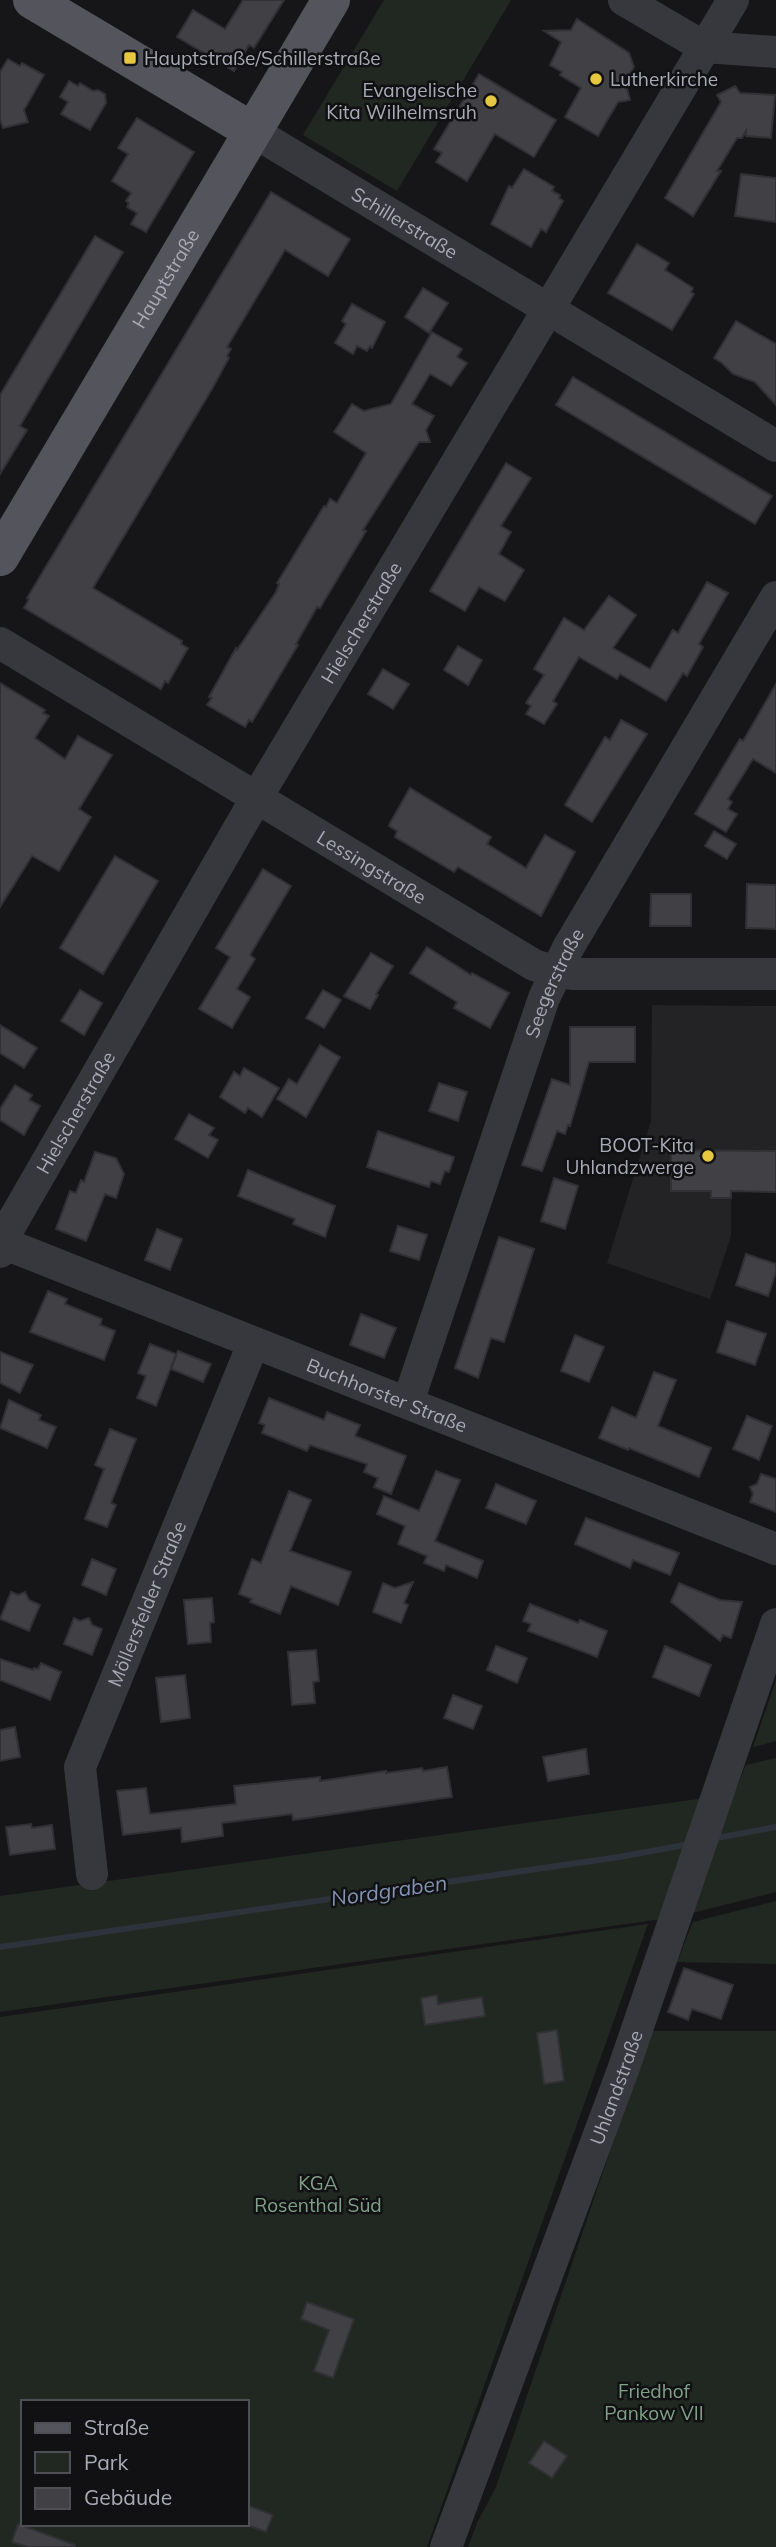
<svg xmlns="http://www.w3.org/2000/svg" width="776" height="2547" font-family="Mulish,sans-serif">
<style>
.built{fill:#232225}
.green{fill:#212822;fill-rule:evenodd}
.lines{fill:none;stroke-linecap:round;stroke-linejoin:round}
.stream{stroke:#2d333b;stroke-width:6}
.building{fill:#414045;stroke:#313034;stroke-width:2}
.minor{stroke:#37383d;stroke-width:32}
.major{stroke:#54545c;stroke-width:38}
.poi-dot{fill:#e6c740;stroke:#111113;stroke-width:2.5}
.labels{text-anchor:middle;stroke-width:5;stroke-linejoin:round;paint-order:stroke}
.poi-label{font-size:19px;fill:#a9abb7;stroke:#111113;text-anchor:start}
.street-label{font-size:19px;fill:#a9abb7;stroke:#111113}
.park-label{font-size:19px;fill:#81a188;stroke:#111113}
.water-label{font-size:21px;font-style:italic;fill:#8294b0;stroke:#111113}
</style>
<rect width="100%" height="100%" fill="#161618"/>
<path class="built" d="M652,1005L776,1006V1192H731V1236L710,1299L607,1263L651,1121Z"/>
<g class="green">
<path d="M384,0H511L397,191L303,135Z"/>
<path d="M776,1680V1741L753,1747Z"/>
<path d="M776,1758V1892L676,1917L0,2012V1896L734,1794L746,1765Z"/>
<path d="M776,1901V1964L677,1962L693,1922Z"/>
<path d="M648,1924L427,2547H0V2017ZM23,2402H247V2524H23Z"/>
<path d="M651,2031H776V2547H468L477,2523L496,2487Z"/>
</g>
<g class="lines">
<g class="stream">
<path d="M711,1839L776,1827"/>
<path d="M0,1947L619,1857L690,1844"/>
</g>
</g>
<g class="building">
<path d="M243,0H284L254,48L249,45L234,71L177,37L193,10L225,29Z"/>
<path d="M577,19L629,53L634,67L625,81L630,100L618,102L598,136L565,117L581,88L560,75L562,72L550,65L561,42L544,31L571,30Z"/>
<path d="M8,59L20,66L22,63L44,75L24,110L28,122L3,128L0,119V72Z"/>
<path d="M479,74L556,120L534,157L495,134L467,181L436,162L442,153L434,149Z"/>
<path d="M69,81L78,86L80,83L93,91L98,90L105,94L106,103L90,130L61,114L68,102L60,97Z"/>
<path d="M735,86L740,93L775,95L771,138L746,136V131L742,138H737L717,171H721L693,216L665,198L721,102L717,95Z"/>
<path d="M137,118L194,152L146,232L131,224L137,213L127,207L129,203L126,201L131,193L112,181L128,154L118,148Z"/>
<path d="M524,169L554,187L552,191L560,195L559,198L563,201L546,232L541,229L531,247L491,224L509,186L512,188Z"/>
<path d="M741,174L776,178V222L735,216Z"/>
<path d="M271,192L350,239L328,276L285,250L227,347L231,349L227,356L229,358L212,389L93,588L182,641L181,644L188,648L168,683L165,681L161,689L24,608L29,599L27,598Z"/>
<path d="M95,236L123,252L20,426L27,430L0,474V395Z"/>
<path d="M637,244L669,263L665,270L693,288L691,292L694,294L672,330L608,293Z"/>
<path d="M423,288L448,303L429,333L405,317Z"/>
<path d="M352,304L385,322L372,348L370,346L367,351L357,346L353,354L335,343L346,324L342,321Z"/>
<path d="M736,321L776,344V405L755,382L733,374L722,363L714,358Z"/>
<path d="M432,332L462,349L457,357L467,363L451,386L430,374L412,404L434,416L426,430L430,442H419L363,530L366,531L320,608L317,607L296,644L298,645L252,722L249,720L245,727L207,705L212,698L209,697L236,648L237,650L276,592L279,584L277,583L324,506L326,507L330,499L337,503L366,453L334,432L352,404L364,411L391,404Z"/>
<path d="M573,377L772,496L755,524L556,405Z"/>
<path d="M506,463L531,478L501,526L511,532L499,554L524,570L505,601L479,587L465,611L430,591Z"/>
<path d="M707,582L728,593L699,644L703,647L687,676L683,673L666,701L620,674L617,679L579,657L553,701L557,704L544,724L526,714L531,706L526,703L544,675L534,669L564,618L584,630L609,596L636,615L613,648L650,669L673,630L678,633Z"/>
<path d="M458,646L482,660L468,685L444,670Z"/>
<path d="M383,669L409,684L393,709L368,694Z"/>
<path d="M0,683L45,710L43,713L49,716L35,738L65,759L78,736L112,755L79,809L91,817L59,871L32,856L0,907Z"/>
<path d="M776,684V773L753,759L728,799L732,802L728,809L737,814L726,832L695,814L740,739L743,741Z"/>
<path d="M621,720L647,734L592,822L565,805L605,737L610,740Z"/>
<path d="M410,788L491,837L487,844L526,868L545,835L575,852L541,916L458,867L454,872L395,837L397,831L389,826L390,823Z"/>
<path d="M714,831L736,844L727,859L705,846Z"/>
<path d="M115,856L158,881L103,974L60,948Z"/>
<path d="M263,869L291,886L250,955L255,959L237,989L250,997L232,1028L199,1009L230,957L216,948Z"/>
<path d="M747,884L776,885V929L746,928Z"/>
<path d="M651,894H691V926H650Z"/>
<path d="M427,947L471,975L472,973L509,993L490,1028L454,1008L457,1002L410,973Z"/>
<path d="M371,953L393,966L376,994L378,995L370,1009L344,996Z"/>
<path d="M80,990L102,1003L84,1035L61,1021Z"/>
<path d="M323,990L341,1000L324,1028L306,1018Z"/>
<path d="M0,1025L37,1048L24,1068L0,1053Z"/>
<path d="M570,1027H635V1062H589L570,1126L568,1125L565,1134L557,1131L542,1171L522,1165L552,1079L570,1085Z"/>
<path d="M320,1045L340,1057L306,1117L277,1099L289,1079L297,1084Z"/>
<path d="M244,1068L279,1088L262,1117L248,1108L245,1113L220,1097L234,1072L240,1076Z"/>
<path d="M439,1083L467,1092L458,1121L429,1111Z"/>
<path d="M15,1085L32,1095L29,1100L40,1106L24,1135L0,1120V1109Z"/>
<path d="M189,1114L214,1128L209,1135L218,1140L208,1158L175,1139Z"/>
<path d="M378,1131L454,1157L449,1172L445,1171L440,1184L431,1181L429,1187L367,1167Z"/>
<path d="M671,1150L776,1151V1192L731,1191V1198H711V1191H671Z"/>
<path d="M95,1152L116,1158L124,1174L116,1198L105,1194L86,1241L56,1229L70,1191L76,1193L81,1180L84,1182Z"/>
<path d="M248,1170L335,1206L325,1237L293,1224L295,1219L238,1196Z"/>
<path d="M554,1178L578,1186L565,1229L541,1221Z"/>
<path d="M398,1226L427,1235L419,1260L390,1251Z"/>
<path d="M157,1229L182,1239L170,1270L145,1260Z"/>
<path d="M499,1237L534,1249L504,1342L491,1338L478,1378L455,1368Z"/>
<path d="M746,1254L776,1264V1272L768,1296L736,1285Z"/>
<path d="M48,1291L67,1299L65,1304L102,1319L100,1325L115,1331L104,1360L30,1332Z"/>
<path d="M361,1314L396,1328L384,1358L350,1345Z"/>
<path d="M727,1321L766,1334L755,1365L717,1352Z"/>
<path d="M575,1335L604,1347L589,1382L561,1371Z"/>
<path d="M150,1344L176,1354L156,1406L137,1398L146,1376L138,1373Z"/>
<path d="M178,1351L211,1364L203,1382L171,1369Z"/>
<path d="M0,1352L33,1365L20,1393L0,1383Z"/>
<path d="M654,1372L676,1380L658,1426L711,1448L699,1477L629,1448L628,1450L599,1438L612,1407L636,1418Z"/>
<path d="M269,1398L324,1420L327,1412L360,1425L355,1436L406,1456L391,1494L374,1487L378,1478L364,1472L367,1464L310,1445L307,1451L262,1433L265,1425L259,1423Z"/>
<path d="M9,1400L41,1415L39,1420L56,1427L47,1448L0,1428Z"/>
<path d="M747,1416L772,1426L759,1460L733,1449Z"/>
<path d="M110,1429L136,1439L111,1503L116,1505L107,1527L85,1519L104,1469L95,1465Z"/>
<path d="M436,1471L460,1480L435,1541L483,1561L477,1578L446,1565L444,1571L424,1563L427,1556L398,1544L405,1526L377,1514L384,1496L419,1511Z"/>
<path d="M761,1474L776,1479V1512L750,1502L753,1494L750,1487L757,1484Z"/>
<path d="M496,1484L536,1501L526,1524L486,1508Z"/>
<path d="M289,1491L311,1500L290,1551L351,1572L338,1605L291,1586L280,1614L250,1602L252,1599L239,1594L252,1559L261,1563Z"/>
<path d="M586,1518L679,1553L670,1575L633,1560L630,1568L575,1544Z"/>
<path d="M92,1559L116,1569L106,1595L82,1585Z"/>
<path d="M413,1582L404,1603L408,1605L401,1623L373,1612L383,1583L395,1588Z"/>
<path d="M679,1583L720,1600L742,1602L731,1638L723,1635L720,1641L671,1602Z"/>
<path d="M11,1592L18,1595L25,1592L29,1600L40,1605L29,1631L0,1619Z"/>
<path d="M212,1598L214,1622L210,1623L211,1642L188,1644L184,1600Z"/>
<path d="M530,1604L578,1623L580,1620L607,1631L597,1657L528,1631L531,1624L523,1621Z"/>
<path d="M74,1618L80,1621L89,1618L92,1625L102,1629L92,1655L64,1644Z"/>
<path d="M496,1646L527,1658L517,1683L487,1670Z"/>
<path d="M665,1646L711,1665L699,1696L653,1677Z"/>
<path d="M316,1650L319,1681L313,1682L315,1703L292,1705L288,1652Z"/>
<path d="M0,1659L33,1670L34,1668L38,1669L41,1663L61,1672L50,1700L0,1680Z"/>
<path d="M185,1675L190,1718L161,1722L156,1678Z"/>
<path d="M453,1695L482,1706L473,1729L444,1718Z"/>
<path d="M15,1727L20,1757L0,1761V1730Z"/>
<path d="M586,1749L589,1774L548,1781L543,1757Z"/>
<path d="M447,1767L452,1797L293,1820L292,1814L222,1823L223,1836L182,1842L181,1828L123,1835L117,1791L146,1788L150,1814L236,1804L234,1786L320,1777V1781L386,1771V1773L422,1768L423,1771Z"/>
<path d="M31,1824L32,1828L52,1825L55,1849L10,1855L6,1827Z"/>
<path d="M684,1968L733,1985L721,2019L692,2009L688,2020L668,2012Z"/>
<path d="M437,1995L438,2004L482,1997L485,2016L425,2025L421,1998Z"/>
<path d="M557,2030L564,2081L544,2084L537,2033Z"/>
<path d="M307,2302L354,2319L333,2378L314,2371L329,2330L301,2319Z"/>
<path d="M544,2441L567,2456L552,2478L529,2463Z"/>
<path d="M247,2505L273,2515L266,2532L247,2525Z"/>
<path d="M18,2524L75,2545V2547H28L12,2542Z"/>
</g>
<g class="lines">
<g class="minor">
<path d="M624,0L704,47L776,52"/>
<path id="s1" d="M252,131L776,446"/>
<path id="s2" d="M0,643L534,965L556,972L574,974H776"/>
<path id="s3" d="M0,1242L776,1549"/>
<path id="s4" d="M0,1252L10,1226L257,797L733,0"/>
<path id="s5" d="M408,1402L544,998L568,948L776,597"/>
<path id="s6" d="M92,1874L80,1767L253,1344"/>
<path id="s7" d="M446,2547L623,2070L776,1624"/>
</g>
<g class="major">
<path d="M32,0L252,131"/>
<path id="s8" d="M0,557L331,0"/>
</g>
</g>
<g class="poi-dot">
<rect x="123" y="51" width="14" height="14" rx="3.5"/>
<circle cx="596" cy="79" r="7"/>
<circle cx="491" cy="101" r="7"/>
<circle cx="708" cy="1156" r="7"/>
</g>
<g class="labels">
<g class="poi-label">
<text x="144" y="65">Hauptstraße/Schillerstraße</text>
<text x="610" y="86">Lutherkirche</text>
<text x="477" y="97" text-anchor="end">Evangelische<tspan x="477" dy="22">Kita Wilhelmsruh</tspan></text>
<text x="694" y="1152" text-anchor="end">BOOT-Kita<tspan x="694" dy="22">Uhlandzwerge</tspan></text>
</g>
<g class="street-label">
<text dy="7" stroke="none"><textPath href="#s1" startOffset="178">Schillerstraße</textPath></text>
<text dy="7" stroke="none"><textPath href="#s8" startOffset="324">Hauptstraße</textPath></text>
<text dy="7" stroke="none"><textPath href="#s4" startOffset="726">Hielscherstraße</textPath></text>
<text dy="7" stroke="none"><textPath href="#s2" startOffset="434">Lessingstraße</textPath></text>
<text dy="7" stroke="none"><textPath href="#s5" startOffset="444">Seegerstraße</textPath></text>
<text dy="7" stroke="none"><textPath href="#s4" startOffset="159">Hielscherstraße</textPath></text>
<text dy="7" stroke="none"><textPath href="#s3" startOffset="416">Buchhorster Straße</textPath></text>
<text dy="7" stroke="none"><textPath href="#s6" startOffset="284">Möllersfelder Straße</textPath></text>
<text dy="7" stroke="none"><textPath href="#s7" startOffset="490">Uhlandstraße</textPath></text>
</g>
<g class="park-label">
<text x="318" y="2190">KGA<tspan x="318" dy="22">Rosenthal Süd</tspan></text>
<text x="654" y="2398">Friedhof<tspan x="654" dy="22">Pankow VII</tspan></text>
</g>
<g class="water-label">
<text transform="translate(389 1891) rotate(-8)" y="7">Nordgraben</text>
</g>
</g>
<rect x="21" y="2400" width="228" height="126" fill="#111113" stroke="#4e4f55" stroke-width="2"/>
<rect x="35" y="2423" width="35" height="10" fill="#54545c" stroke="#4e4f55" stroke-width="2"/>
<text x="84" y="2435" font-size="21" fill="#a9abb7">Straße</text>
<rect x="35" y="2452" width="35" height="21" fill="#212822" stroke="#4e4f55" stroke-width="2"/>
<text x="84" y="2470" font-size="21" fill="#a9abb7">Park</text>
<rect x="35" y="2488" width="35" height="21" fill="#414045" stroke="#4e4f55" stroke-width="2"/>
<text x="84" y="2505" font-size="21" fill="#a9abb7">Gebäude</text>
</svg>
